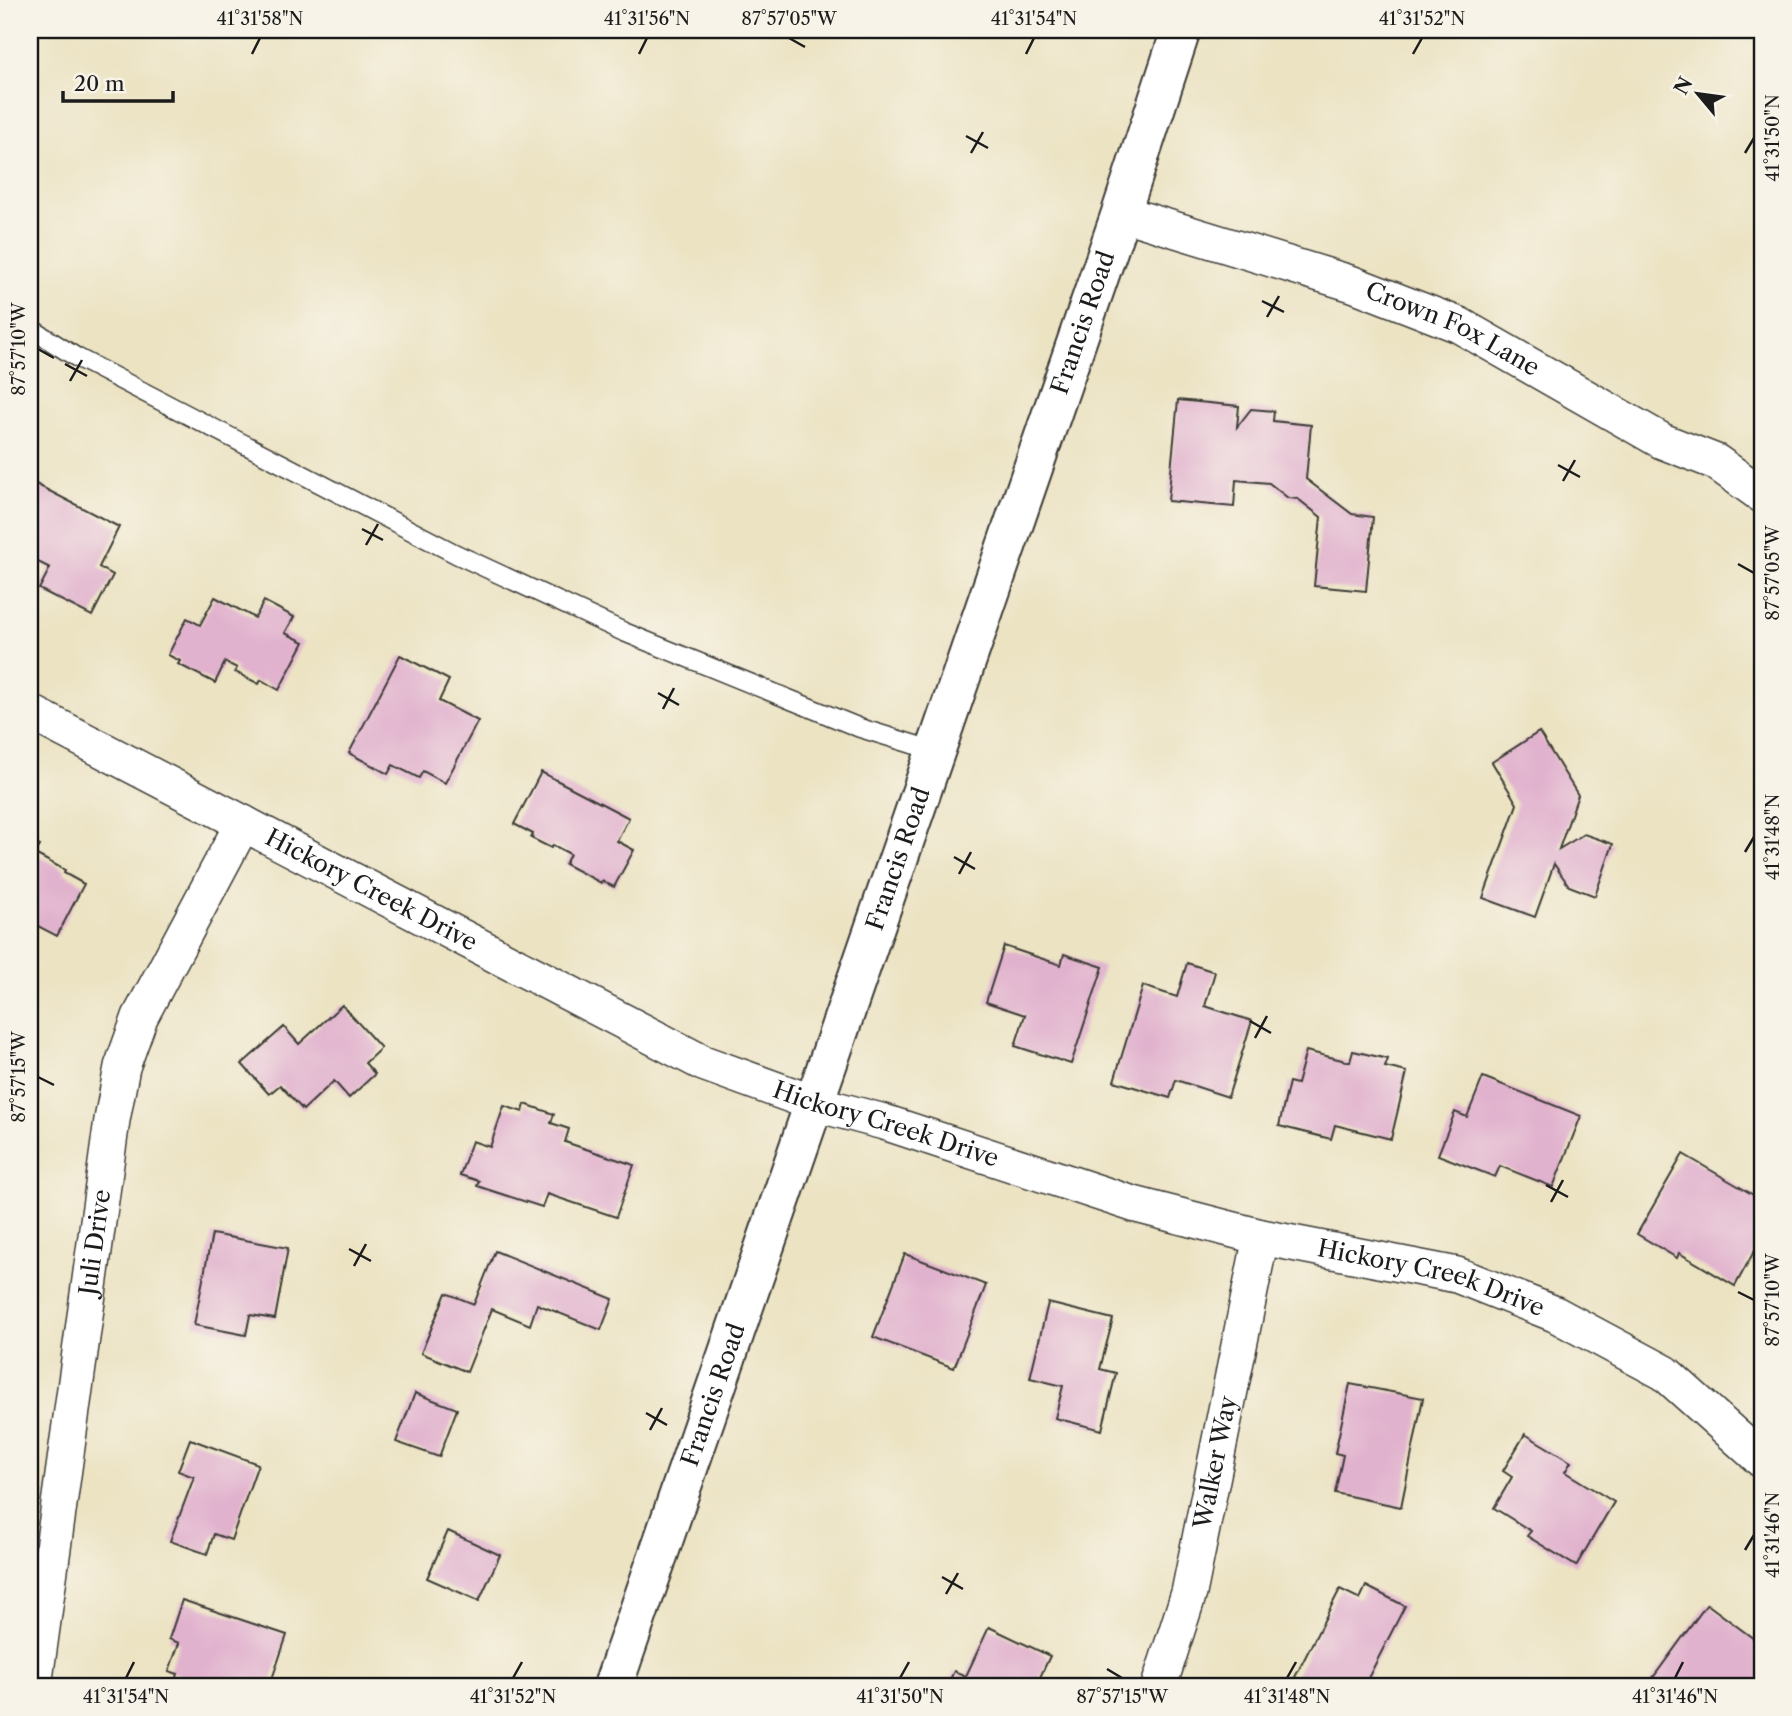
<svg xmlns="http://www.w3.org/2000/svg" width="1792" height="1716" font-family="'Libre Caslon Text',serif">
<style>
.building{fill:#e1b2ce}
.lines{fill:none;stroke-linecap:round;stroke-linejoin:round}
.service-casing{stroke:#3b3a35;stroke-width:21}
.minor-casing{stroke:#3b3a35;stroke-width:38}
.tertiary-casing{stroke:#3b3a35;stroke-width:42}
.service{stroke:#fff;stroke-width:18}
.minor{stroke:#fff;stroke-width:35}
.tertiary{stroke:#fff;stroke-width:38}
.ticks{fill:none;stroke:#1c1c1c;stroke-width:2.5}
.labels{text-anchor:middle;stroke-width:5;stroke-linejoin:round;paint-order:stroke}
.street-label{font-size:24px;fill:#1c1c1c;stroke:#f7f3e8}
.neatline{fill:none;stroke:#1c1c1c;stroke-width:2.5}
.ticks-label{font-size:18px;text-anchor:middle;fill:#1c1c1c}
</style>
<rect width="100%" height="100%" fill="#f7f3e8"/>
<filter id="ink" filterUnits="userSpaceOnUse"><feTurbulence type="fractalNoise" baseFrequency=".0143" numOctaves="2"/><feDisplacementMap in="SourceGraphic" scale="14" xChannelSelector="R" yChannelSelector="G"/><feConvolveMatrix kernelMatrix="1 2 1 2 8 2 1 2 1" color-interpolation-filters="sRGB"/></filter>
<filter id="wash" filterUnits="userSpaceOnUse"><feTurbulence type="fractalNoise" baseFrequency=".00686" numOctaves="4" result="noise"/><feDisplacementMap in="SourceGraphic" scale="28" xChannelSelector="R" yChannelSelector="G"/><feGaussianBlur stdDeviation="1.57" result="paint"/><feColorMatrix in="noise" values="0 0 0 0 0 0 0 0 0 0 0 0 0 0 0 0 0 1.4 0 .05"/><feComposite in="paint" operator="in"/></filter>
<g filter="url(#wash)">
<rect width="100%" height="100%" fill="#ece3c3"/>
<g id="blocks">
<g class="building">
<path d="M1178,400L1239,406L1237,427L1251,409L1274,411L1273,421L1311,425L1306,479L1352,514L1373,517L1366,591L1314,586L1321,517L1298,499L1288,498L1269,483L1236,480L1234,507L1168,501Z"/>
<path d="M30,481L119,527L99,567L113,575L92,616L39,589L50,568L30,558Z"/>
<path d="M215,597L255,618L264,601L294,617L285,633L304,642L279,690L261,680L259,684L235,672L237,668L225,662L215,683L178,664L180,661L168,655L187,618L200,625Z"/>
<path d="M400,655L449,680L439,701L478,721L445,783L423,771L419,778L393,765L388,774L349,753Z"/>
<path d="M1539,732L1578,795L1559,849L1584,834L1613,844L1595,896L1569,886L1554,864L1535,917L1483,898L1517,804L1492,762Z"/>
<path d="M541,772L629,818L617,841L634,850L614,887L602,881L601,883L565,864L570,854L553,845L551,848L531,838L533,834L514,824Z"/>
<path d="M30,841L40,846L35,854L65,870L64,873L84,884L57,936L30,922Z"/>
<path d="M1004,946L1061,965L1064,954L1103,967L1071,1064L1015,1046L1025,1015L986,1002Z"/>
<path d="M1187,963L1215,972L1205,1006L1252,1021L1228,1097L1176,1080L1170,1098L1114,1081L1143,986L1177,997Z"/>
<path d="M342,1005L381,1048L365,1063L375,1074L349,1098L334,1081L303,1110L280,1085L269,1094L242,1064L284,1027L299,1044Z"/>
<path d="M1306,1051L1350,1062L1353,1051L1388,1059L1385,1067L1407,1072L1391,1139L1335,1125L1331,1139L1279,1126L1289,1082L1297,1084Z"/>
<path d="M1483,1077L1581,1116L1553,1187L1500,1166L1495,1177L1438,1155L1455,1112L1467,1117Z"/>
<path d="M525,1104L554,1114L551,1123L569,1129L565,1142L634,1165L616,1217L547,1194L542,1207L477,1186L479,1181L460,1175L472,1141L490,1147L504,1106L523,1112Z"/>
<path d="M1683,1154L1762,1200L1757,1207L1762,1210V1237L1735,1286L1679,1253L1677,1258L1637,1234Z"/>
<path d="M212,1234L288,1248L275,1319L250,1315L246,1335L194,1325Z"/>
<path d="M495,1251L613,1299L601,1330L537,1304L530,1325L492,1309L467,1372L421,1353L446,1293L474,1304Z"/>
<path d="M905,1254L986,1285L954,1368L873,1337Z"/>
<path d="M1048,1303L1113,1319L1100,1369L1116,1373L1102,1430L1055,1418L1063,1386L1030,1378Z"/>
<path d="M1350,1384L1423,1398L1401,1507L1335,1493L1343,1455L1335,1453Z"/>
<path d="M415,1393L457,1409L439,1457L396,1442Z"/>
<path d="M1525,1434L1571,1462L1565,1472L1614,1502L1576,1566L1527,1536L1531,1531L1494,1508L1512,1477L1503,1471Z"/>
<path d="M190,1439L258,1464L231,1540L214,1534L207,1554L170,1541L194,1477L178,1471Z"/>
<path d="M448,1531L500,1555L479,1601L427,1578Z"/>
<path d="M1366,1586L1405,1606L1364,1686L1291,1685L1340,1589L1360,1599Z"/>
<path d="M182,1600L287,1635L270,1685L247,1677L244,1686H174L178,1674L169,1671L179,1643L169,1639Z"/>
<path d="M1707,1604L1762,1645V1686H1748L1739,1680L1734,1686H1647Z"/>
<path d="M989,1627L1050,1656L1036,1686H947L954,1671L966,1676Z"/>
</g>
</g>
</g>
<g filter="url(#ink)">
<use href="#blocks" fill-opacity="0" stroke="#3b3a35" stroke-width="2"/>
<g class="lines">
<defs>
<path id="service" d="M30,328L76,357L456,554L624,632L860,728L935,751"/>
<g id="minor">
<path id="s1" d="M1121,213L1353,284L1459,325L1662,441L1716,462L1762,495"/>
<path id="s2" d="M30,712L703,1063L813,1103L884,1122L1133,1204L1261,1237L1457,1275L1555,1314L1665,1373L1762,1460"/>
<path id="s3" d="M34,1686L112,1120L122,1067L140,1017L243,823"/>
<path id="s4" d="M1159,1686L1189,1593L1261,1237"/>
</g>
<g id="tertiary">
<path id="s5" d="M613,1686L1121,213L1181,30"/>
</g>
</defs>
<use href="#service" class="service-casing"/>
<use href="#minor" class="minor-casing"/>
<use href="#tertiary" class="tertiary-casing"/>
<use href="#service" class="service"/>
<use href="#minor" class="minor"/>
<use href="#tertiary" class="tertiary"/>
</g>
</g>
<path class="ticks" d="M789,38L805,47M252,54L260,38M639,54L647,38M1026,54L1034,38M1413,54L1422,38M966,136L988,148M971,153L983,132M1745,153L1754,138M1262,301L1284,312M1267,317L1279,296M38,349L54,358M65,364L87,376M70,381L82,360M1558,465L1580,477M1563,481L1575,460M362,529L383,540M366,545L378,524M1738,564L1754,573M658,693L679,705M663,709L674,688M1745,852L1754,837M954,857L975,869M959,874L971,852M1250,1021L1271,1033M1255,1038L1267,1016M38,1077L54,1085M1546,1185L1568,1197M1551,1202L1563,1180M349,1249L371,1261M354,1266L366,1244M1738,1292L1754,1300M646,1413L667,1425M650,1430L662,1408M1745,1550L1754,1535M942,1577L963,1589M946,1594L958,1573M1107,1669L1122,1678M126,1678L134,1662M513,1678L522,1662M900,1678L909,1662M1287,1678L1296,1662M1675,1678L1683,1662"/>
<g class="labels">
<g class="street-label">
<text dy="8" stroke="none"><textPath href="#s5" startOffset="1442">Francis Road</textPath></text>
<text dy="8" stroke="none"><textPath href="#s1" startOffset="352">Crown Fox Lane</textPath></text>
<text dy="8" stroke="none"><textPath href="#s5" startOffset="875">Francis Road</textPath></text>
<text dy="8" stroke="none"><textPath href="#s2" startOffset="385">Hickory Creek Drive</textPath></text>
<text dy="8" stroke="none"><textPath href="#s2" startOffset="952">Hickory Creek Drive</textPath></text>
<text dy="8" stroke="none"><textPath href="#s3" startOffset="448">Juli Drive</textPath></text>
<text dy="8" stroke="none"><textPath href="#s2" startOffset="1519">Hickory Creek Drive</textPath></text>
<text dy="8" stroke="none"><textPath href="#s5" startOffset="308">Francis Road</textPath></text>
<text dy="8" stroke="none"><textPath href="#s4" startOffset="231">Walker Way</textPath></text>
</g>
</g>
<rect width="1792" height="1716" fill="none" stroke="#f7f3e8" stroke-width="77"/>
<g transform="translate(1698 94) rotate(299)" stroke="#f7f3e8" stroke-width="5" paint-order="stroke">
<path d="M0-5L12 26L0 18L-12 26Z" fill="#1c1c1c"/>
<text y="-10" font-size="19" font-weight="bold" text-anchor="middle" fill="#1c1c1c">N</text>
</g>
<path d="M63 91v10h110v-10" fill="none" stroke="#1c1c1c" stroke-width="3.5"/>
<text x="74" y="91" font-size="21" fill="#1c1c1c" stroke="#f7f3e8" stroke-width="5" paint-order="stroke">20 m</text>
<rect x="38" y="38" width="1716" height="1640" class="neatline"/>
<g class="ticks-label">
<text x="260" y="25">41°31'58"N</text>
<text x="647" y="25">41°31'56"N</text>
<text x="789" y="25">87°57'05"W</text>
<text x="1034" y="25">41°31'54"N</text>
<text x="1422" y="25">41°31'52"N</text>
<text transform="translate(1773 138) rotate(-90)" y="6">41°31'50"N</text>
<text transform="translate(19 349) rotate(-90)" y="6">87°57'10"W</text>
<text transform="translate(1773 573) rotate(-90)" y="6">87°57'05"W</text>
<text transform="translate(1773 837) rotate(-90)" y="6">41°31'48"N</text>
<text transform="translate(19 1077) rotate(-90)" y="6">87°57'15"W</text>
<text transform="translate(1773 1300) rotate(-90)" y="6">87°57'10"W</text>
<text transform="translate(1773 1535) rotate(-90)" y="6">41°31'46"N</text>
<text x="126" y="1703">41°31'54"N</text>
<text x="513" y="1703">41°31'52"N</text>
<text x="900" y="1703">41°31'50"N</text>
<text x="1122" y="1703">87°57'15"W</text>
<text x="1287" y="1703">41°31'48"N</text>
<text x="1675" y="1703">41°31'46"N</text>
</g>
</svg>
